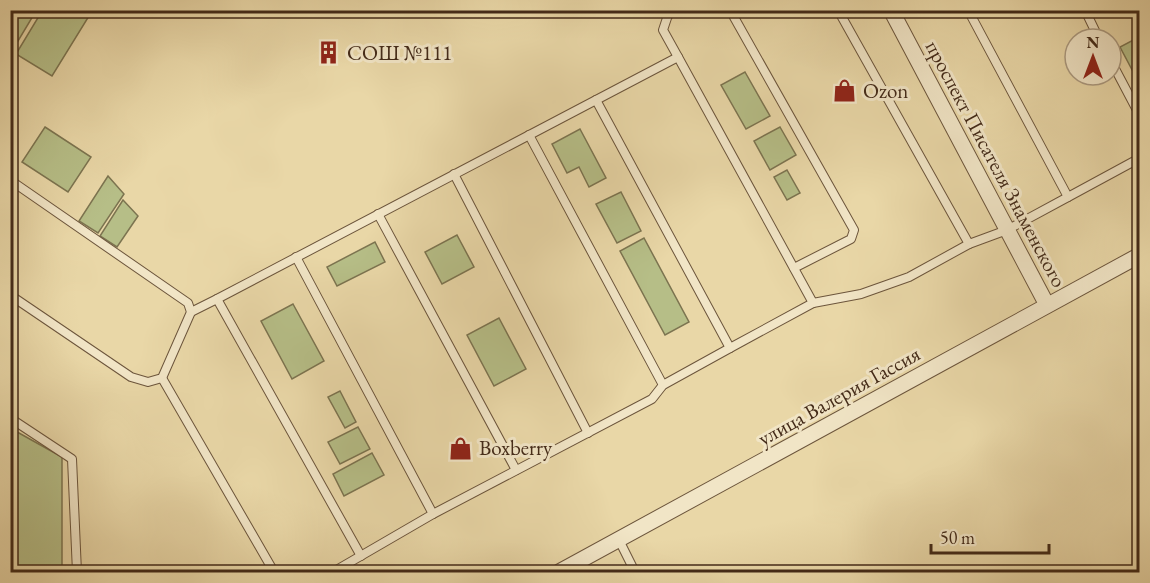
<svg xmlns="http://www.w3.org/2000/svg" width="1150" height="583" font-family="'EB Garamond',serif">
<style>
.green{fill:#b6be87;stroke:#7c7450;stroke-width:1.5}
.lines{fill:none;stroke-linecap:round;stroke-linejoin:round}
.service-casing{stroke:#6c553c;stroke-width:10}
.minor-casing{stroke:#6c553c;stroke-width:17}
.service{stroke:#f1e5c6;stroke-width:8}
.minor{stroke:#f1e5c6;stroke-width:15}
.labels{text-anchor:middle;stroke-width:6;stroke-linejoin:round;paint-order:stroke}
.poi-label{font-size:21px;fill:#432a18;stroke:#f1e5c6;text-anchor:start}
.street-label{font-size:21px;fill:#432a18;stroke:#f1e5c6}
</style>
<rect width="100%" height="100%" fill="#e9d7a7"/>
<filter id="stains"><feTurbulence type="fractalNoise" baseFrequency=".00333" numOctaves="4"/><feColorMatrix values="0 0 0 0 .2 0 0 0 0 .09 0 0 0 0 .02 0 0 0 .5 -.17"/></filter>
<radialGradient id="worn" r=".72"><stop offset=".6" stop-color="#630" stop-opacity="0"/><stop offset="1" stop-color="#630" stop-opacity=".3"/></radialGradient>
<g class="green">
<path d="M10,11H36L12,51H10Z"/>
<path d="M42,11H81L89,16L52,76L16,54Z"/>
<path d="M1139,37V83L1120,47Z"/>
<path d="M745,72L770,116L746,129L721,85Z"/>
<path d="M45,127L91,157L68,192L22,162Z"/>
<path d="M780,127L796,155L770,170L754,141Z"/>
<path d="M580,129L606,178L589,187L579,167L567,173L552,144Z"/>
<path d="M787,170L800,193L787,200L774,177Z"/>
<path d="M108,176L124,194L98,233L79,221Z"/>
<path d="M621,192L641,231L617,243L596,204Z"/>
<path d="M123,200L138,216L117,247L100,236Z"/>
<path d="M457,235L474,267L442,284L425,252Z"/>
<path d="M644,238L689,322L665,335L620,251Z"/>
<path d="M375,242L385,262L337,286L327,267Z"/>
<path d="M293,304L324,361L292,379L261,321Z"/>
<path d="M499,318L526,369L494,386L467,335Z"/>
<path d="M340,391L356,422L345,428L328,397Z"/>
<path d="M358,427L370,449L340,464L328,442Z"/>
<path d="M10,428L62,457V572H11Z"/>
<path d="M372,453L384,475L344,496L333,474Z"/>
</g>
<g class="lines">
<defs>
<g id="service">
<path d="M730,10L854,230L851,239L794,268"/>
<path d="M968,10L1068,197L1007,230L969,244"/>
<path d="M1085,10L1099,39"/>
<path d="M1111,61L1140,116"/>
<path d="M596,100L730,348L813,303L678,57"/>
<path d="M529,135L663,385"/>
<path d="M454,174L588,433"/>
<path d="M10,180L188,303L191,312L162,378L148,382L131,377L10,295"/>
<path d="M1068,197L1140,158"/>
<path d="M378,214L516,470"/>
<path d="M296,257L433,514"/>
<path d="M217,299L678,57L663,30L668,15L678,10"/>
<path d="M813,303L861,294L909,277L969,244L838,10"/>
<path d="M191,312L217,299L361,556"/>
<path d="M162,378L274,572"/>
<path d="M10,418L72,459L77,572"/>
<path d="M619,540L635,572"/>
<path d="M333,572L433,514L652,399L663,385L730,348"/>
</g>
<g id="minor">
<path d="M891,10L1047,305"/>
<path d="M559,572L1140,255"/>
</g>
</defs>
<use href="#service" class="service-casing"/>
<use href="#minor" class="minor-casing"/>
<use href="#service" class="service"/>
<use href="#minor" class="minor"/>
</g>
<defs>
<symbol id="building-bare" viewBox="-9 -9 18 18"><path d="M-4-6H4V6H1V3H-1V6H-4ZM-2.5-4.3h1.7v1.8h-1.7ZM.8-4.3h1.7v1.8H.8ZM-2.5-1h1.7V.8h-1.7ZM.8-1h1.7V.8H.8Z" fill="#8f2418" stroke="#f1e5c6" stroke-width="2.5" paint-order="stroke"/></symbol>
<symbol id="shop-bare" viewBox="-9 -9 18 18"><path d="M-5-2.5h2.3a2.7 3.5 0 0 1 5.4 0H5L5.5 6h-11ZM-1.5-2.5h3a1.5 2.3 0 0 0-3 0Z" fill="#8f2418" stroke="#f1e5c6" stroke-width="2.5" paint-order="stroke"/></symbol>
</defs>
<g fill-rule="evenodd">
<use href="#building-bare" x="312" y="36" width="33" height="33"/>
<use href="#shop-bare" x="828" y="74" width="33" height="33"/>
<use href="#shop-bare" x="444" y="432" width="33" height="33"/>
</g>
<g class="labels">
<g class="poi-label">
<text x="347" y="60">СОШ №111</text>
<text x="863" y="98">Ozon</text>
<text x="479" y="455">Boxberry</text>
</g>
<g class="street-label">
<text transform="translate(996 164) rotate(62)" y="7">проспект Писателя Знаменского</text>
<text transform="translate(839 396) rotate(-29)" y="7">улица Валерия Гассия</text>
</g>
</g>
<rect width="1150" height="583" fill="none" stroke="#e9d7a7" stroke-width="36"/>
<rect x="12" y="12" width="1126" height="559" fill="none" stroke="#432a18" stroke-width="3"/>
<rect x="18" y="18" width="1114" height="547" fill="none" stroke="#432a18" stroke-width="1.5"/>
<g transform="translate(1093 57)"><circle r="28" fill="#f1e5c6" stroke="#ab9a80" stroke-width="1.5"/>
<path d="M0-4.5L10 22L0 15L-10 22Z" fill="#8f2418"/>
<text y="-9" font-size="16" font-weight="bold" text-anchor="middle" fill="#432a18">N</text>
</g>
<path d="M931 544v9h118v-9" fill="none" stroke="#432a18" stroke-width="3"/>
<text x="940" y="544" font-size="18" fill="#432a18" stroke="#f1e5c6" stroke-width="4.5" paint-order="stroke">50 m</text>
<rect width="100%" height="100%" filter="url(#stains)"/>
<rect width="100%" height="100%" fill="url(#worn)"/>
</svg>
